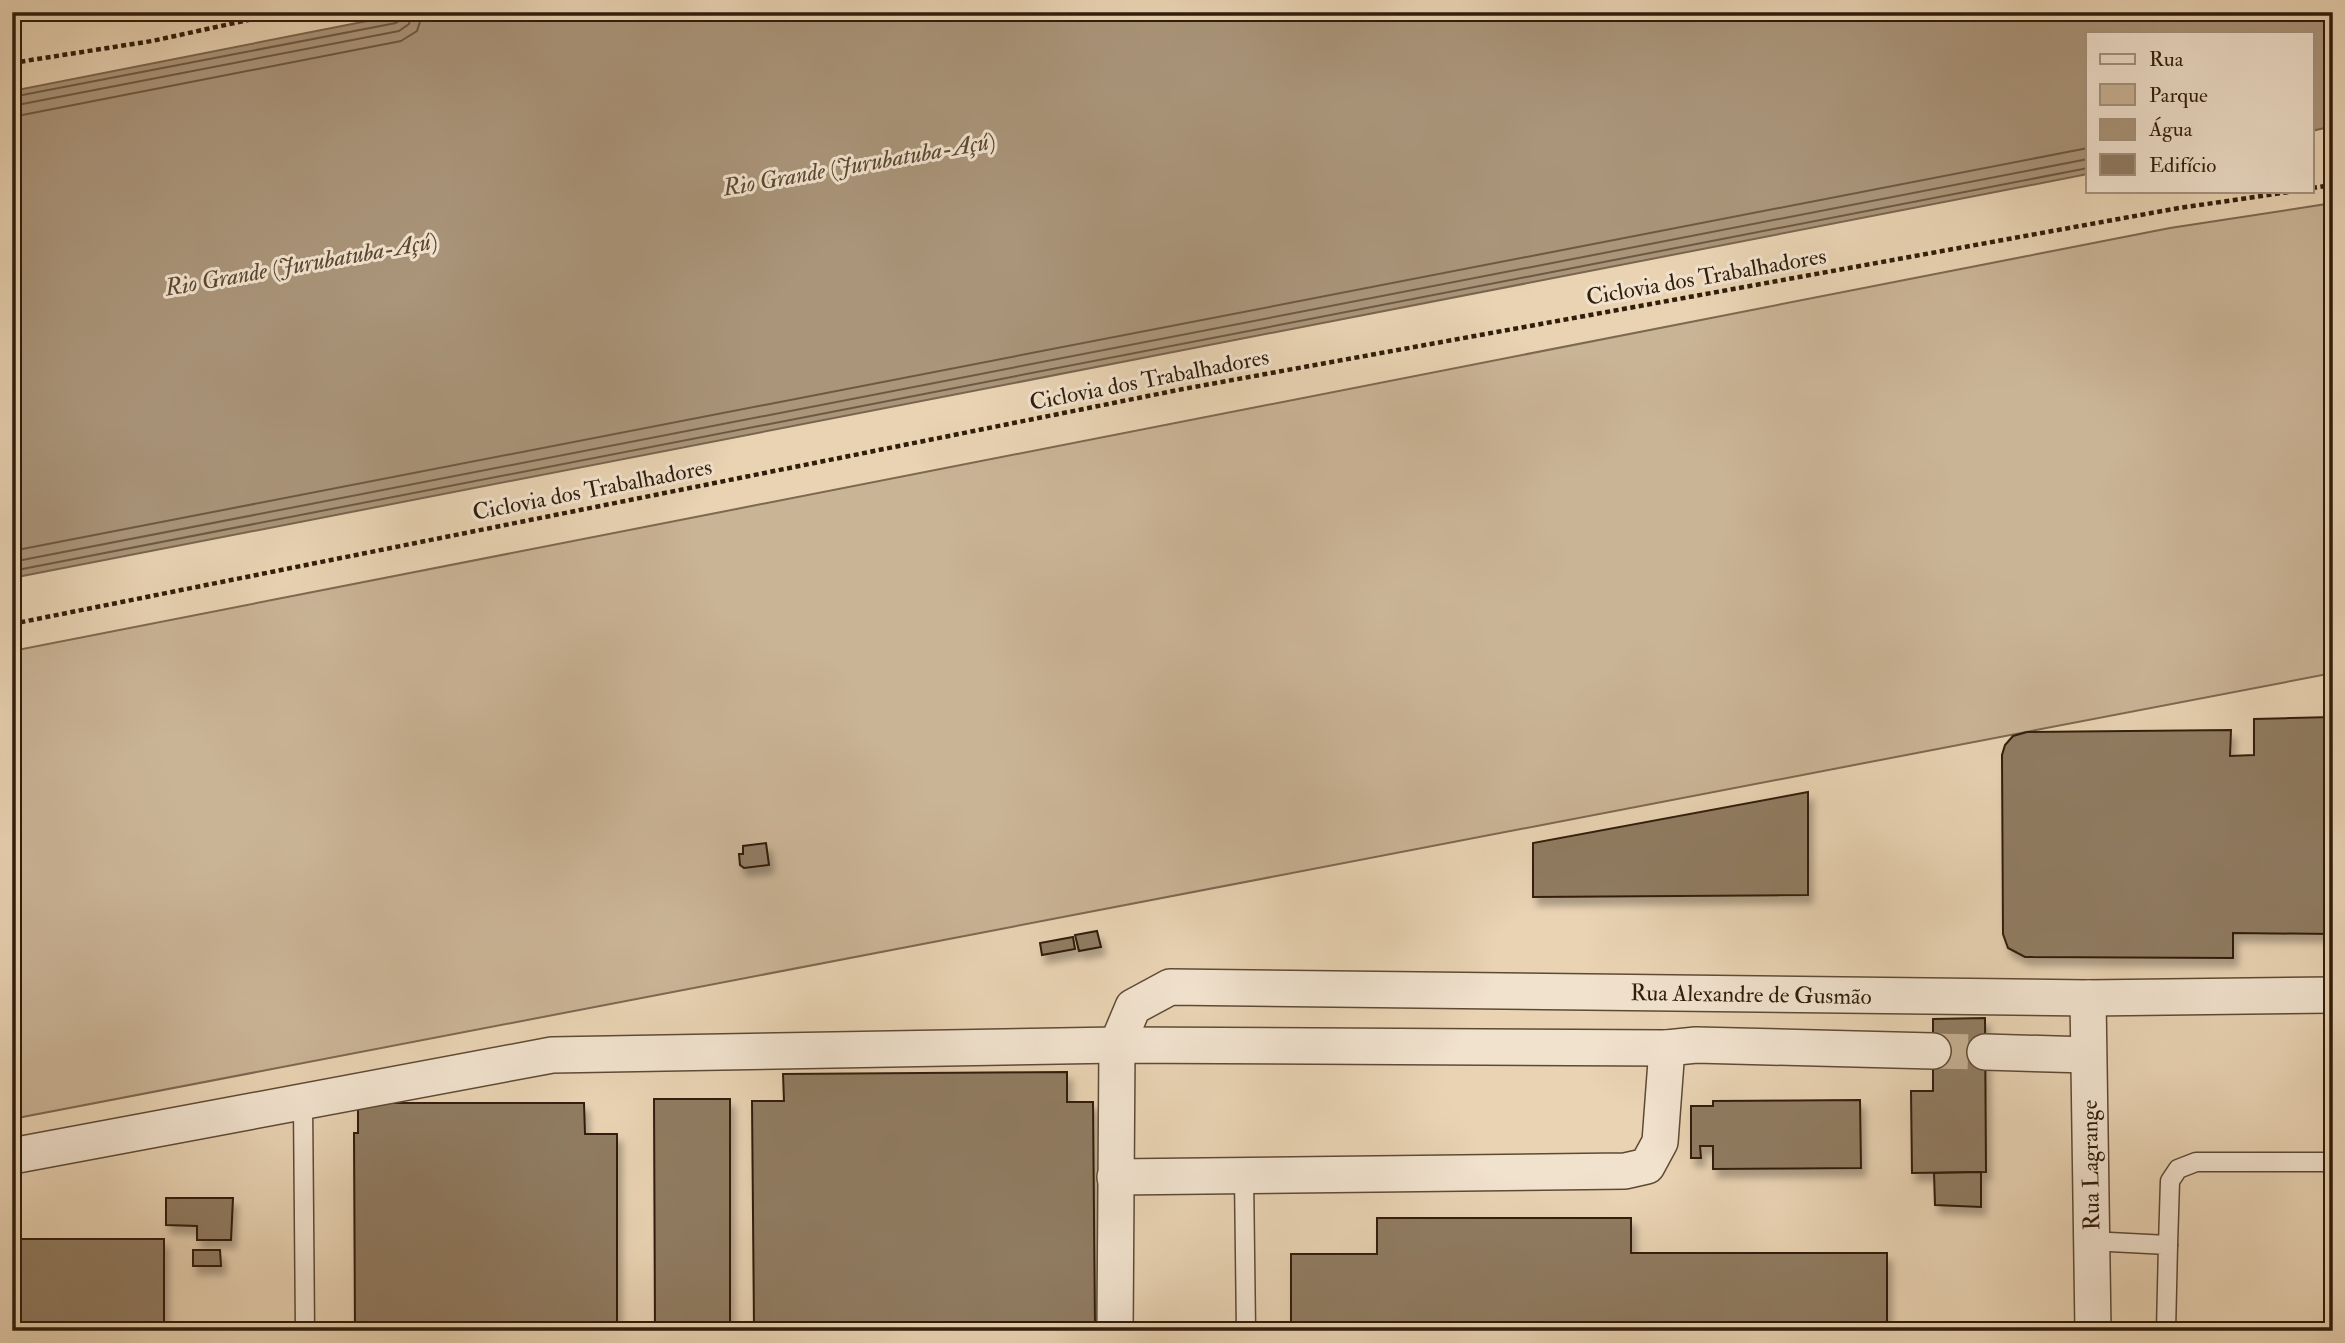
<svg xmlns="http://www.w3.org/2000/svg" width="2345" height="1343" font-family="'IM FELL Double Pica',serif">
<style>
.green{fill:#cab496;stroke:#7d6850;stroke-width:2}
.water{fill:#aa957a;stroke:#79654d;stroke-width:2}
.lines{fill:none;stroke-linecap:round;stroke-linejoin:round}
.shore{stroke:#6d5942;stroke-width:2}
.building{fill:#907c62;stroke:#301d0a;stroke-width:2;filter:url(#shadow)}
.minor-tunnel{stroke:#c4af91;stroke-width:35;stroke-dasharray:35 18;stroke-linecap:butt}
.service-casing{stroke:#5e4a34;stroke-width:21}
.minor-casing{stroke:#5e4a34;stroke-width:38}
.path{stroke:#301d0a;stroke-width:4.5;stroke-dasharray:5 3.5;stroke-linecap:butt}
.service{stroke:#f1e2ce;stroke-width:18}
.minor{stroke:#f1e2ce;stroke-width:35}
.labels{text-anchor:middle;stroke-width:6;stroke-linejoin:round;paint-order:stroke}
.street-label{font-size:23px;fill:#301d0a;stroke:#f1e2ce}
.water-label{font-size:24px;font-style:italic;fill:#5b4731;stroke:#f1e2ce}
</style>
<defs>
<filter id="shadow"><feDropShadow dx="4.5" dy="8" stdDeviation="3.5" flood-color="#0004"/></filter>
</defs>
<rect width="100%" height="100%" fill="#e9d3b3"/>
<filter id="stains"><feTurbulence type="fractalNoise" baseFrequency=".00286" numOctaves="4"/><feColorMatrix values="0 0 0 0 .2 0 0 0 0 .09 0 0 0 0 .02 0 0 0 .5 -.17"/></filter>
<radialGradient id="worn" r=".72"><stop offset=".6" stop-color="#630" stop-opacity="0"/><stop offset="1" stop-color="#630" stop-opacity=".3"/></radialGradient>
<path class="green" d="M2333,203V673L12,1119V651L2170,228Z"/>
<path class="water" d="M413,12H2333V126L2312,131V33H2088V174L12,578V91Z"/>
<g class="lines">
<g class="shore">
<path d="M12,97L396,23L402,19L403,12"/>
<path d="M12,106L399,31L409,24L412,12"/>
<path d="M12,117L401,41L417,31L423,12"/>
<path d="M12,551L2088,148"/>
<path d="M12,562L2088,159"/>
<path d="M12,571L2088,168"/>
</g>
</g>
<g class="building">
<path d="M2333,717V934L2233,933V958L2025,957L2008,948L2003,934L2002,755L2005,745L2013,736L2027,732L2231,730L2230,756L2254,755V719Z"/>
<path d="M1808,792V895L1533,897V843Z"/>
<path d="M766,843L769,865L744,868L740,865L739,854H743V846Z"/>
<path d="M1097,931L1101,947L1079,951L1075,935Z"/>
<path d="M1073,937L1075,949L1042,955L1040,943Z"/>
<path d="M1985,1018L1986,1172L1912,1173L1911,1091H1933V1019Z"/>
<path d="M1067,1072V1102H1093L1095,1327H754L752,1101H784L783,1074Z"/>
<path d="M654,1099H730V1331H655Z"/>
<path d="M1860,1100L1861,1168L1713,1169V1146H1700L1701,1158H1691V1106H1713V1101Z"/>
<path d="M358,1103H584L585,1134H617V1331H355L354,1133H358Z"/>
<path d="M1981,1172V1207L1935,1205L1934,1173Z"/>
<path d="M166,1198H233L231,1240H197V1226L166,1225Z"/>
<path d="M1377,1218H1631V1253H1887V1331H1291V1254H1377Z"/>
<rect x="12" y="1239" width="152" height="92"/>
<path d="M193,1250H220L221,1266H193Z"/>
</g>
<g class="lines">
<path class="minor-tunnel" d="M1933,1051L1985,1052"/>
<defs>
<g id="service">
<path d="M303,1104L305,1331"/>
<path d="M1244,1176L1246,1331"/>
<path d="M2090,1241L2168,1245L2166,1331"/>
<path d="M2168,1245L2170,1181L2178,1169L2196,1162H2333"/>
</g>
<g id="minor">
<path d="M2088,998L2093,1331"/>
<path d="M1985,1052L2088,1055"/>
<path d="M12,1156L552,1055L1117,1045L1667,1048"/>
<path d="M1115,1177L1625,1171L1647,1166L1660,1142L1667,1048L1696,1045L1933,1051"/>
<path d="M1115,1331L1117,1045L1133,1007L1170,987L2088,998L2333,995"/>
</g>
</defs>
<use href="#service" class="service-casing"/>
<use href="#minor" class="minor-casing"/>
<g class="path">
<path d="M12,63L152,41L285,12"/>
<path d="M2312,188L2333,185"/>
<path d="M12,624L1183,389L2179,208L2296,191"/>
</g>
<use href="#service" class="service"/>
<use href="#minor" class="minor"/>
</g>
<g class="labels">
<g class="street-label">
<text transform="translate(1706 276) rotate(-10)" y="8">Ciclovia dos Trabalhadores</text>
<text transform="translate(1149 379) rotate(-11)" y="8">Ciclovia dos Trabalhadores</text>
<text transform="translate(592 489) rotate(-11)" y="8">Ciclovia dos Trabalhadores</text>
<text transform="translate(1751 994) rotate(1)" y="8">Rua Alexandre de Gusmão</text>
<text transform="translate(2090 1165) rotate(-91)" y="8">Rua Lagrange</text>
</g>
<g class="water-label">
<text transform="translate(859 164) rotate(-10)" y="8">Rio Grande (Jurubatuba-Açú)</text>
<text transform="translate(301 264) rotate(-10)" y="8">Rio Grande (Jurubatuba-Açú)</text>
</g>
</g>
<rect width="2345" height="1343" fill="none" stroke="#e9d3b3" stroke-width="42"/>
<rect x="14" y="14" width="2317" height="1315" fill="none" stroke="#301d0a" stroke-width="3.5"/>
<rect x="21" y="21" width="2303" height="1301" fill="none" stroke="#301d0a" stroke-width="2"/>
<rect x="2086" y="32" width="228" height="161" fill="#f1e2ce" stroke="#a49380" stroke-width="2"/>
<rect x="2100" y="54" width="35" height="10" fill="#f1e2ce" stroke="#a49380" stroke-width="2"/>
<text x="2149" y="66" font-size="21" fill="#301d0a">Rua</text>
<rect x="2100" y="84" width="35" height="21" fill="#cab496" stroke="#a49380" stroke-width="2"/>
<text x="2149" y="102" font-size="21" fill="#301d0a">Parque</text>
<rect x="2100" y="119" width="35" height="21" fill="#aa957a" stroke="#a49380" stroke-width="2"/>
<text x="2149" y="136" font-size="21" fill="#301d0a">Água</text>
<rect x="2100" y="154" width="35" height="21" fill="#907c62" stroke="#a49380" stroke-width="2"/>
<text x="2149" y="172" font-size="21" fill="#301d0a">Edifício</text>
<rect width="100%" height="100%" filter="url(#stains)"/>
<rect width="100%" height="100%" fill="url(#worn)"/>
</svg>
